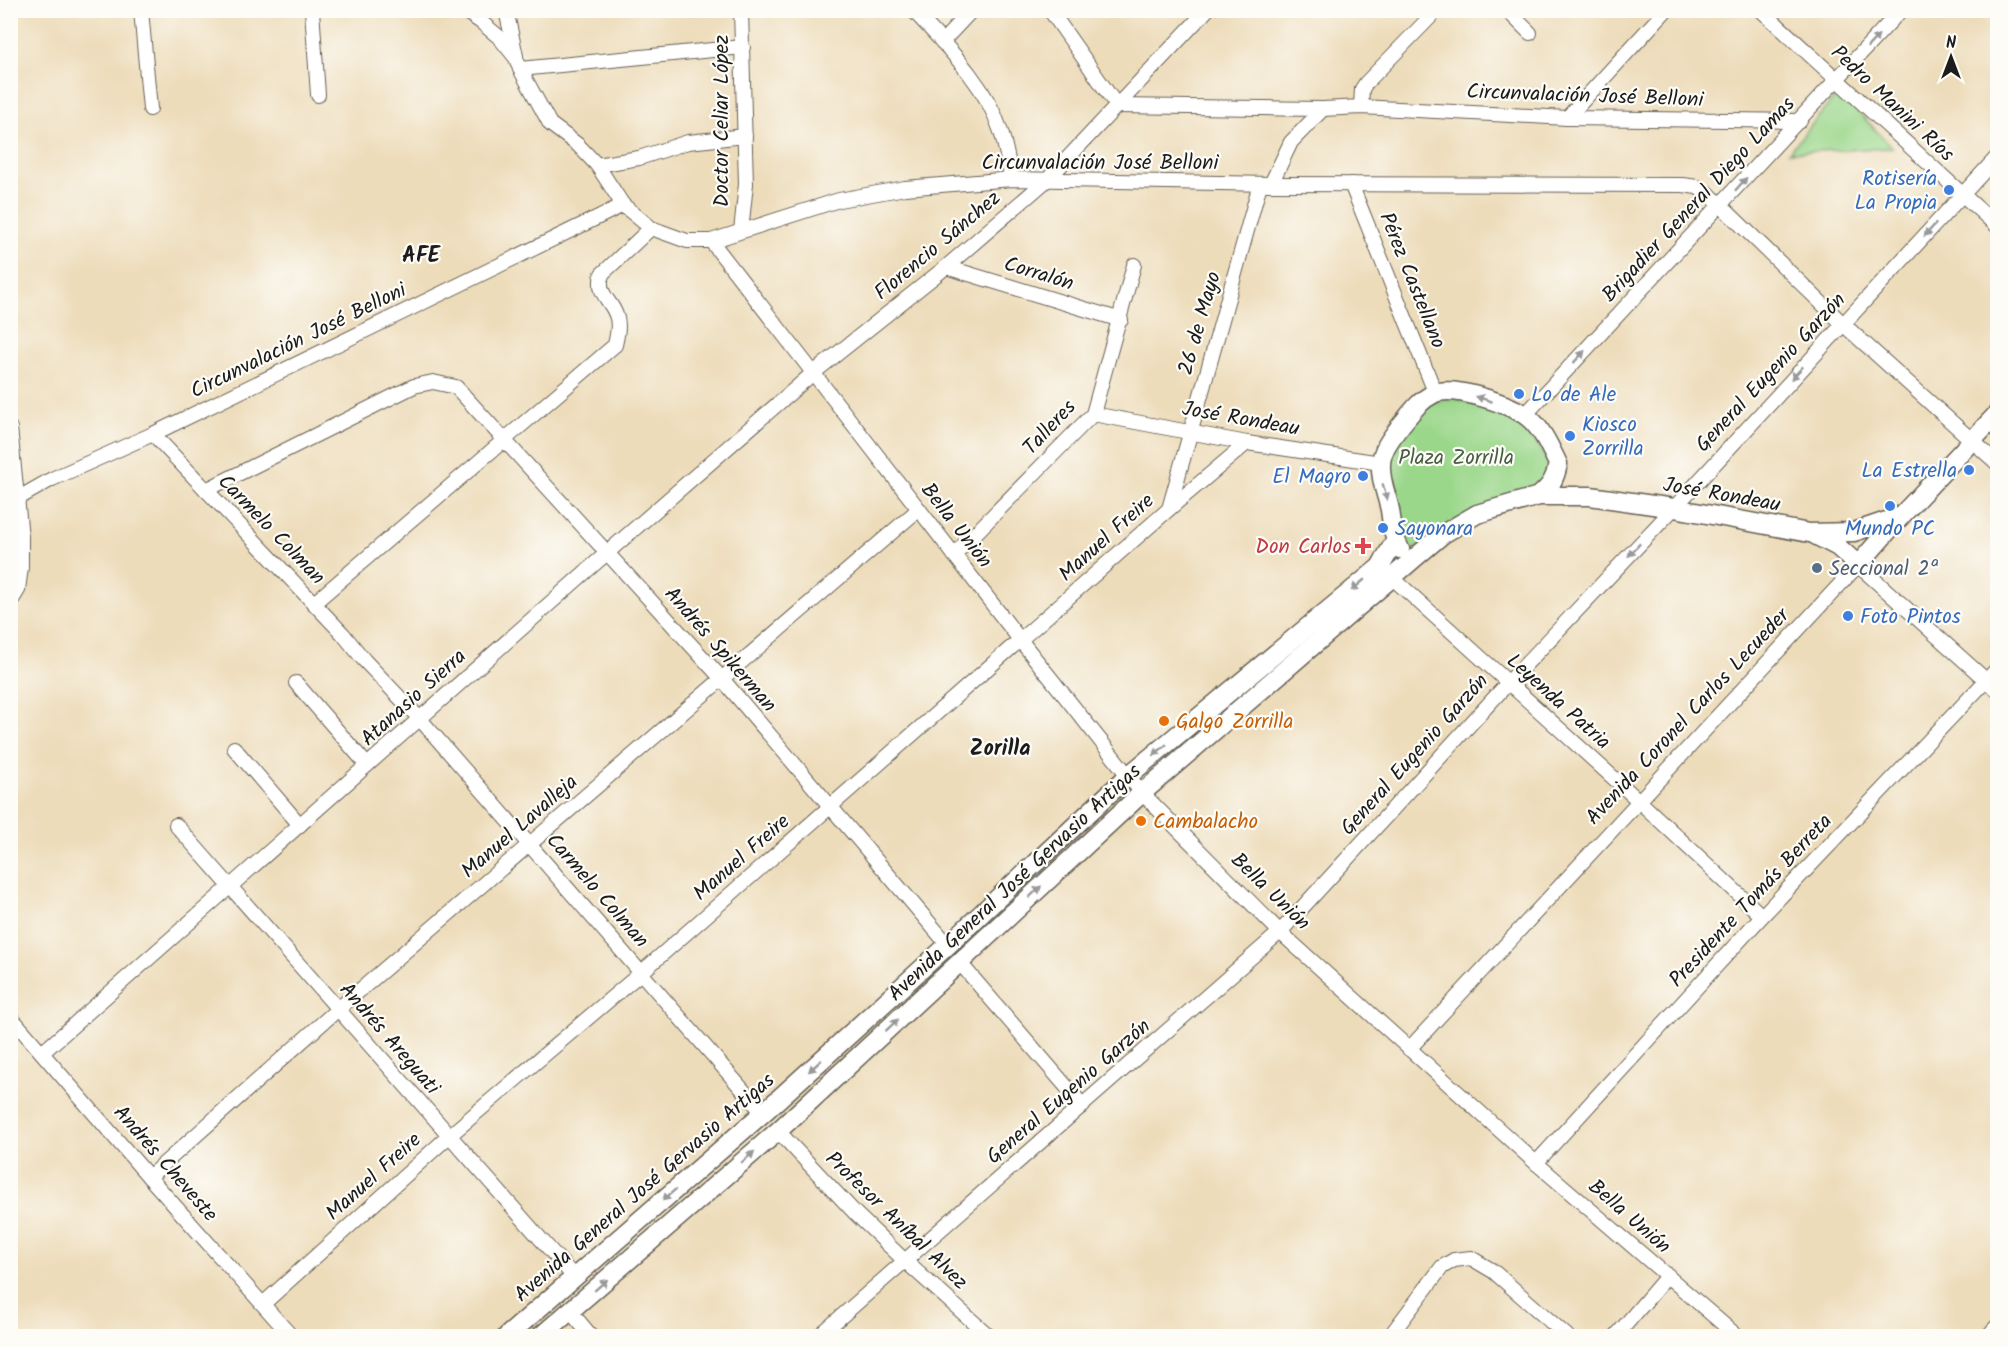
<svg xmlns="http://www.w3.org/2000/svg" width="2008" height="1347" font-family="Kalam,sans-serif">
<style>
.green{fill:#9bd78b;stroke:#5c7a54;stroke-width:1.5}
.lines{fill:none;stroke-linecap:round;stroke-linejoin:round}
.minor-casing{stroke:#655f53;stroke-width:16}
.major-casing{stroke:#655f53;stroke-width:21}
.minor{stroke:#fff;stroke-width:14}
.major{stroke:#fff;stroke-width:18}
.oneway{fill:#999}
.shop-dot{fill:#3f7fe0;stroke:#fdfcf7;stroke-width:2}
.health-dot{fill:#e0444e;stroke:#fdfcf7;stroke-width:2}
.service-dot{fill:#5c6f8a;stroke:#fdfcf7;stroke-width:2}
.food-dot{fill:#e8710a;stroke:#fdfcf7;stroke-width:2}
.labels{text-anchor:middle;stroke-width:4.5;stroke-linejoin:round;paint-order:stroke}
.street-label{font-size:21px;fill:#1c1c1c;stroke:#fdfcf7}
.shop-label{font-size:21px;fill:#366cbe;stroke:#fdfcf7;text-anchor:start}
.park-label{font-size:21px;fill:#485d43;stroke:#fdfcf7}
.health-label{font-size:21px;fill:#be3a42;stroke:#fdfcf7;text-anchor:end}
.service-label{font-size:21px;fill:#4e5e75;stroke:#fdfcf7;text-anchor:start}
.food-label{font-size:21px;fill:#c56008;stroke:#fdfcf7;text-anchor:start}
.neighbourhood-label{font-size:22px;font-weight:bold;fill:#1c1c1c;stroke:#fdfcf7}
</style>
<rect width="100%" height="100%" fill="#fdfcf7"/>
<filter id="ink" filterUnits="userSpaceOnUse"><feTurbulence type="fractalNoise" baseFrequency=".0167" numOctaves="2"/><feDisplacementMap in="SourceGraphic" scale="12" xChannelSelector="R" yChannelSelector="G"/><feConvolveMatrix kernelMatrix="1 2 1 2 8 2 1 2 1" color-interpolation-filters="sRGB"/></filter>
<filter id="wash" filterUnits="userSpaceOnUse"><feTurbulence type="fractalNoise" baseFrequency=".008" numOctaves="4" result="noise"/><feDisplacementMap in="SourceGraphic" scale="24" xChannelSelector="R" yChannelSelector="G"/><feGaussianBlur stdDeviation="1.35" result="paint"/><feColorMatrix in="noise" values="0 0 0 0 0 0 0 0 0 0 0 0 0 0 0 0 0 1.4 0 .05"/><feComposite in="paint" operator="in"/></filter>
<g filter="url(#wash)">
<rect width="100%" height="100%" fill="#eddcba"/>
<g class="green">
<path d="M1839,92L1893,148L1789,152Z"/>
<path d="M1455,398L1513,416L1530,429L1548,463L1549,469L1541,487L1411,551L1407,550L1388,469L1393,450L1401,437L1427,405L1435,401Z"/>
</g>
</g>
<g filter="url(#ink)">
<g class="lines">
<defs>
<g id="minor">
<path d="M141,10L150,109"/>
<path d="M312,10L318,95"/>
<path d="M463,10L481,22L499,37L516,58L520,69L550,124L578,145L597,165L623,205"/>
<path d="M506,10L516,56"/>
<path d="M741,10L746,184L741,231"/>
<path d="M913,10C946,46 985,83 1000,129C1006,145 1008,163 1012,179"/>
<path d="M1050,10L1117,106"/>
<path d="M1507,10L1530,33"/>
<path d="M1761,10L1998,227"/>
<path d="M942,42L972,10"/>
<path d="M520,69L743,47"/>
<path d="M1117,106L1323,109L1361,107L1567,118L1800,121"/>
<path d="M1361,107L1362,89L1366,83L1437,10"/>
<path d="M1567,118L1666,10"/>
<path d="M597,165L639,158L688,142L745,136"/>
<path d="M1271,184L1291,142L1323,109"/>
<path d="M1351,184L1435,392"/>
<path d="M711,241L1021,641L1142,793L1280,932L1536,1163L1737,1336"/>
<path d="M946,267L1121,320"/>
<path d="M1093,414L1247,443L1381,463"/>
<path d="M1525,415C1651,281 1776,146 1901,10"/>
<path d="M10,428L21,537V567L18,590L10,603"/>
<path d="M153,434L343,634L364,660L420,719L763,1113"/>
<path d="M206,490L414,386L433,382L456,387L723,680L948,945"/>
<path d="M17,499L52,479L153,434L623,205L651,228L687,241H711L839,200L905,188L1012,179L1271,184L1683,185L1697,187L1709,194L1843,324L1998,464"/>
<path d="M1169,509L1260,184"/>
<path d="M954,555L1093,414L1134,265"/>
<path d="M1386,572L1639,801L1762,916"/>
<path d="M314,603L615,345C617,336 620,324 616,315C610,298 597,296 602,274L651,228"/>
<path d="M296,683L367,765"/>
<path d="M234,748L300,825"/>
<path d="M176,825L575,1278"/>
<path d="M960,963L1083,1106"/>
<path d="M10,1016L149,1177L291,1336"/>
<path d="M1409,1049L1858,565L1998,691"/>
<path d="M43,1052L608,552L812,374L946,267L1048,179L1207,10"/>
<path d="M778,1131L856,1214L905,1261L989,1336"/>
<path d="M1536,1163L1762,916L1998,668"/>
<path d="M149,1177L337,1010L919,509"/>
<path d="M263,1304L449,1136L642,972L1169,509L1247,443"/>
<path d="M570,1311L591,1336"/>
<path d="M819,1336L1280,932L1508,683L1674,508L1998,156"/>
<path d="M1390,1336L1442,1267L1454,1260L1471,1258L1493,1271L1567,1336"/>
<path d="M1616,1336L1668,1275"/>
<path d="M1988,1336L1998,1325"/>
</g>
<g id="major">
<path d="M1815,535L1838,547L1858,565L1901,516L1998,413"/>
<path d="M1400,549C1393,537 1392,524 1390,510C1387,495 1380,481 1381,465C1381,450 1392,437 1401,425C1411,413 1419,401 1433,394C1452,384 1508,404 1525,415C1541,426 1550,447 1558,464C1555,479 1551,486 1539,496"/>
<path d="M507,1336L763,1113L948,945L1128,776L1380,567L1395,541"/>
<path d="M541,1336L778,1131L1142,793L1417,556L1443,534L1477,514L1539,496H1590L1674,508L1809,533L1854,532L1901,516"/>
</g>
</defs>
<use href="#minor" class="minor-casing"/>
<use href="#major" class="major-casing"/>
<use href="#minor" class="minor"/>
<use href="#major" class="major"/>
</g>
<defs><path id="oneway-solid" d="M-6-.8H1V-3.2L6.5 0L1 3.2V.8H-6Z" transform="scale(1.5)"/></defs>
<g class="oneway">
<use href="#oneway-solid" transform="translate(1873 41) rotate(-47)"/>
<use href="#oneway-solid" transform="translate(1741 184) rotate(-48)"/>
<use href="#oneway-solid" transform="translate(1930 230) rotate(133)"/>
<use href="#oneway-solid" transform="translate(1579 357) rotate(-47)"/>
<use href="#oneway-solid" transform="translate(1797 373) rotate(133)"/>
<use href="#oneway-solid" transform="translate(1484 399) rotate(-162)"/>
<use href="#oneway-solid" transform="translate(1385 492) rotate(74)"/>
<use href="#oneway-solid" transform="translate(1634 550) rotate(133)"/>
<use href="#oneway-solid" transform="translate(1358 585) rotate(140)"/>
<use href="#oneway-solid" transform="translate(1160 750) rotate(140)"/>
<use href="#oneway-solid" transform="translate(1035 892) rotate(-43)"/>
<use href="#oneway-solid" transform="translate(892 1025) rotate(-43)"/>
<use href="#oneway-solid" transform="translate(815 1066) rotate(138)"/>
<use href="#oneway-solid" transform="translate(748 1157) rotate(-41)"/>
<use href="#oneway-solid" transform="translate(669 1195) rotate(139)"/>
<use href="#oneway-solid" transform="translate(601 1285) rotate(-41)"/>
</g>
</g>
<g class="shop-dot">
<circle cx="1949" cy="190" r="6"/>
<circle cx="1519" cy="394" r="6"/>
<circle cx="1570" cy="436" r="6"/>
<circle cx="1969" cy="470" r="6"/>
<circle cx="1363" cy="476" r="6"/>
<circle cx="1890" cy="506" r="6"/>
<circle cx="1383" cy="528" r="6"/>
<circle cx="1848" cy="616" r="6"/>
</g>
<path class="health-dot" d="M1360 537h6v6h6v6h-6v6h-6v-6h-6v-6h6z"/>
<circle class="service-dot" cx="1817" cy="568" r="6"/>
<g class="food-dot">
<circle cx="1164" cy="721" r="6"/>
<circle cx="1141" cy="821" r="6"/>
</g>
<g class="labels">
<g class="street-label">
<text transform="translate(1585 95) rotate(2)" y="7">Circunvalación José Belloni</text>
<text transform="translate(1893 103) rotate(43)" y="7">Pedro Manini Ríos</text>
<text transform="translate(721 121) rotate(-90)" y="7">Doctor Celiar López</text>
<text x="1100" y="169">Circunvalación José Belloni</text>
<text transform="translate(1698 199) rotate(-47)" y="7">Brigadier General Diego Lamas</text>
<text transform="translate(937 245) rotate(-40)" y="7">Florencio Sánchez</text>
<text transform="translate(1039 273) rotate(17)" y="7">Corralón</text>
<text transform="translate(1413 280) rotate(68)" y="7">Pérez Castellano</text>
<text transform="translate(1199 323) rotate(-74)" y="7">26 de Mayo</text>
<text transform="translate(298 340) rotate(-26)" y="7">Circunvalación José Belloni</text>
<text transform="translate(1770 372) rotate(-47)" y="7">General Eugenio Garzón</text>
<text transform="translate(1241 418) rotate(10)" y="7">José Rondeau</text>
<text transform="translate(1049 427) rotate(-47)" y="7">Talleres</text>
<text transform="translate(1722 494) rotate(10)" y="7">José Rondeau</text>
<text transform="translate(957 525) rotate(52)" y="7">Bella Unión</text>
<text transform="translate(272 529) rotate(46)" y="7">Carmelo Colman</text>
<text transform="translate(1106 537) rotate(-42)" y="7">Manuel Freire</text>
<text transform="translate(721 649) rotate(49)" y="7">Andrés Spikerman</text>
<text transform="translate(413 697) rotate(-42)" y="7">Atanasio Sierra</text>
<text transform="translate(1559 701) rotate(42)" y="7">Leyenda Patria</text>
<text transform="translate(1687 716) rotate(-47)" y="7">Avenida Coronel Carlos Lecueder</text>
<text transform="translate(1414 754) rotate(-48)" y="7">General Eugenio Garzón</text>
<text transform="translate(519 826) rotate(-41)" y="7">Manuel Lavalleja</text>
<text transform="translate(741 857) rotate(-41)" y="7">Manuel Freire</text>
<text transform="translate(1014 882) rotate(-43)" y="7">Avenida General José Gervasio Artigas</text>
<text transform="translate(598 890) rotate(49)" y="7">Carmelo Colman</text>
<text transform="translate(1271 891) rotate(44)" y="7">Bella Unión</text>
<text transform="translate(1750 900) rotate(-47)" y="7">Presidente Tomás Berreta</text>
<text transform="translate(390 1038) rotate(49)" y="7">Andrés Areguati</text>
<text transform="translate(1068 1091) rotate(-41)" y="7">General Eugenio Garzón</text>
<text transform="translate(166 1163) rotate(49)" y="7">Andrés Cheveste</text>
<text transform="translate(373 1176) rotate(-42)" y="7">Manuel Freire</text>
<text transform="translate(644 1187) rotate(-41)" y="7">Avenida General José Gervasio Artigas</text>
<text transform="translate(1630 1216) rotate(41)" y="7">Bella Unión</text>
<text transform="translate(897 1220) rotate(44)" y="7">Profesor Aníbal Alvez</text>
</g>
<g class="shop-label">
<text x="1937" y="185" text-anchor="end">Rotisería<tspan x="1937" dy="24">La Propia</tspan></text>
<text x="1531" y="401">Lo de Ale</text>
<text x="1582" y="431">Kiosco<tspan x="1582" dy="24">Zorrilla</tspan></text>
<text x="1957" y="477" text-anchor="end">La Estrella</text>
<text x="1351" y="483" text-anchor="end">El Magro</text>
<text x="1395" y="535">Sayonara</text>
<text x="1890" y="535" text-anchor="middle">Mundo PC</text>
<text x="1860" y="623">Foto Pintos</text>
</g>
<g class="park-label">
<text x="1456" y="464">Plaza Zorrilla</text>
</g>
<g class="health-label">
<text x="1351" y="553">Don Carlos</text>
</g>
<g class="service-label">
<text x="1829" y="575">Seccional 2ª</text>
</g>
<g class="food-label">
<text x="1176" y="728">Galgo Zorrilla</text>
<text x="1153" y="828">Cambalacho</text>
</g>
<g class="neighbourhood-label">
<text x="421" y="262">AFE</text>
<text x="1000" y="755">Zorilla</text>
</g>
</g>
<rect width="2008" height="1347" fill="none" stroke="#fdfcf7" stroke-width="36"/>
<g transform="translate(1951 57)" stroke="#fdfcf7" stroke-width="4.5" paint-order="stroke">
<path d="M0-4.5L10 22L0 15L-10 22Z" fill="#1c1c1c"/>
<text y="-9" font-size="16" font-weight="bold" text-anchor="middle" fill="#1c1c1c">N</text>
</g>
</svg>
